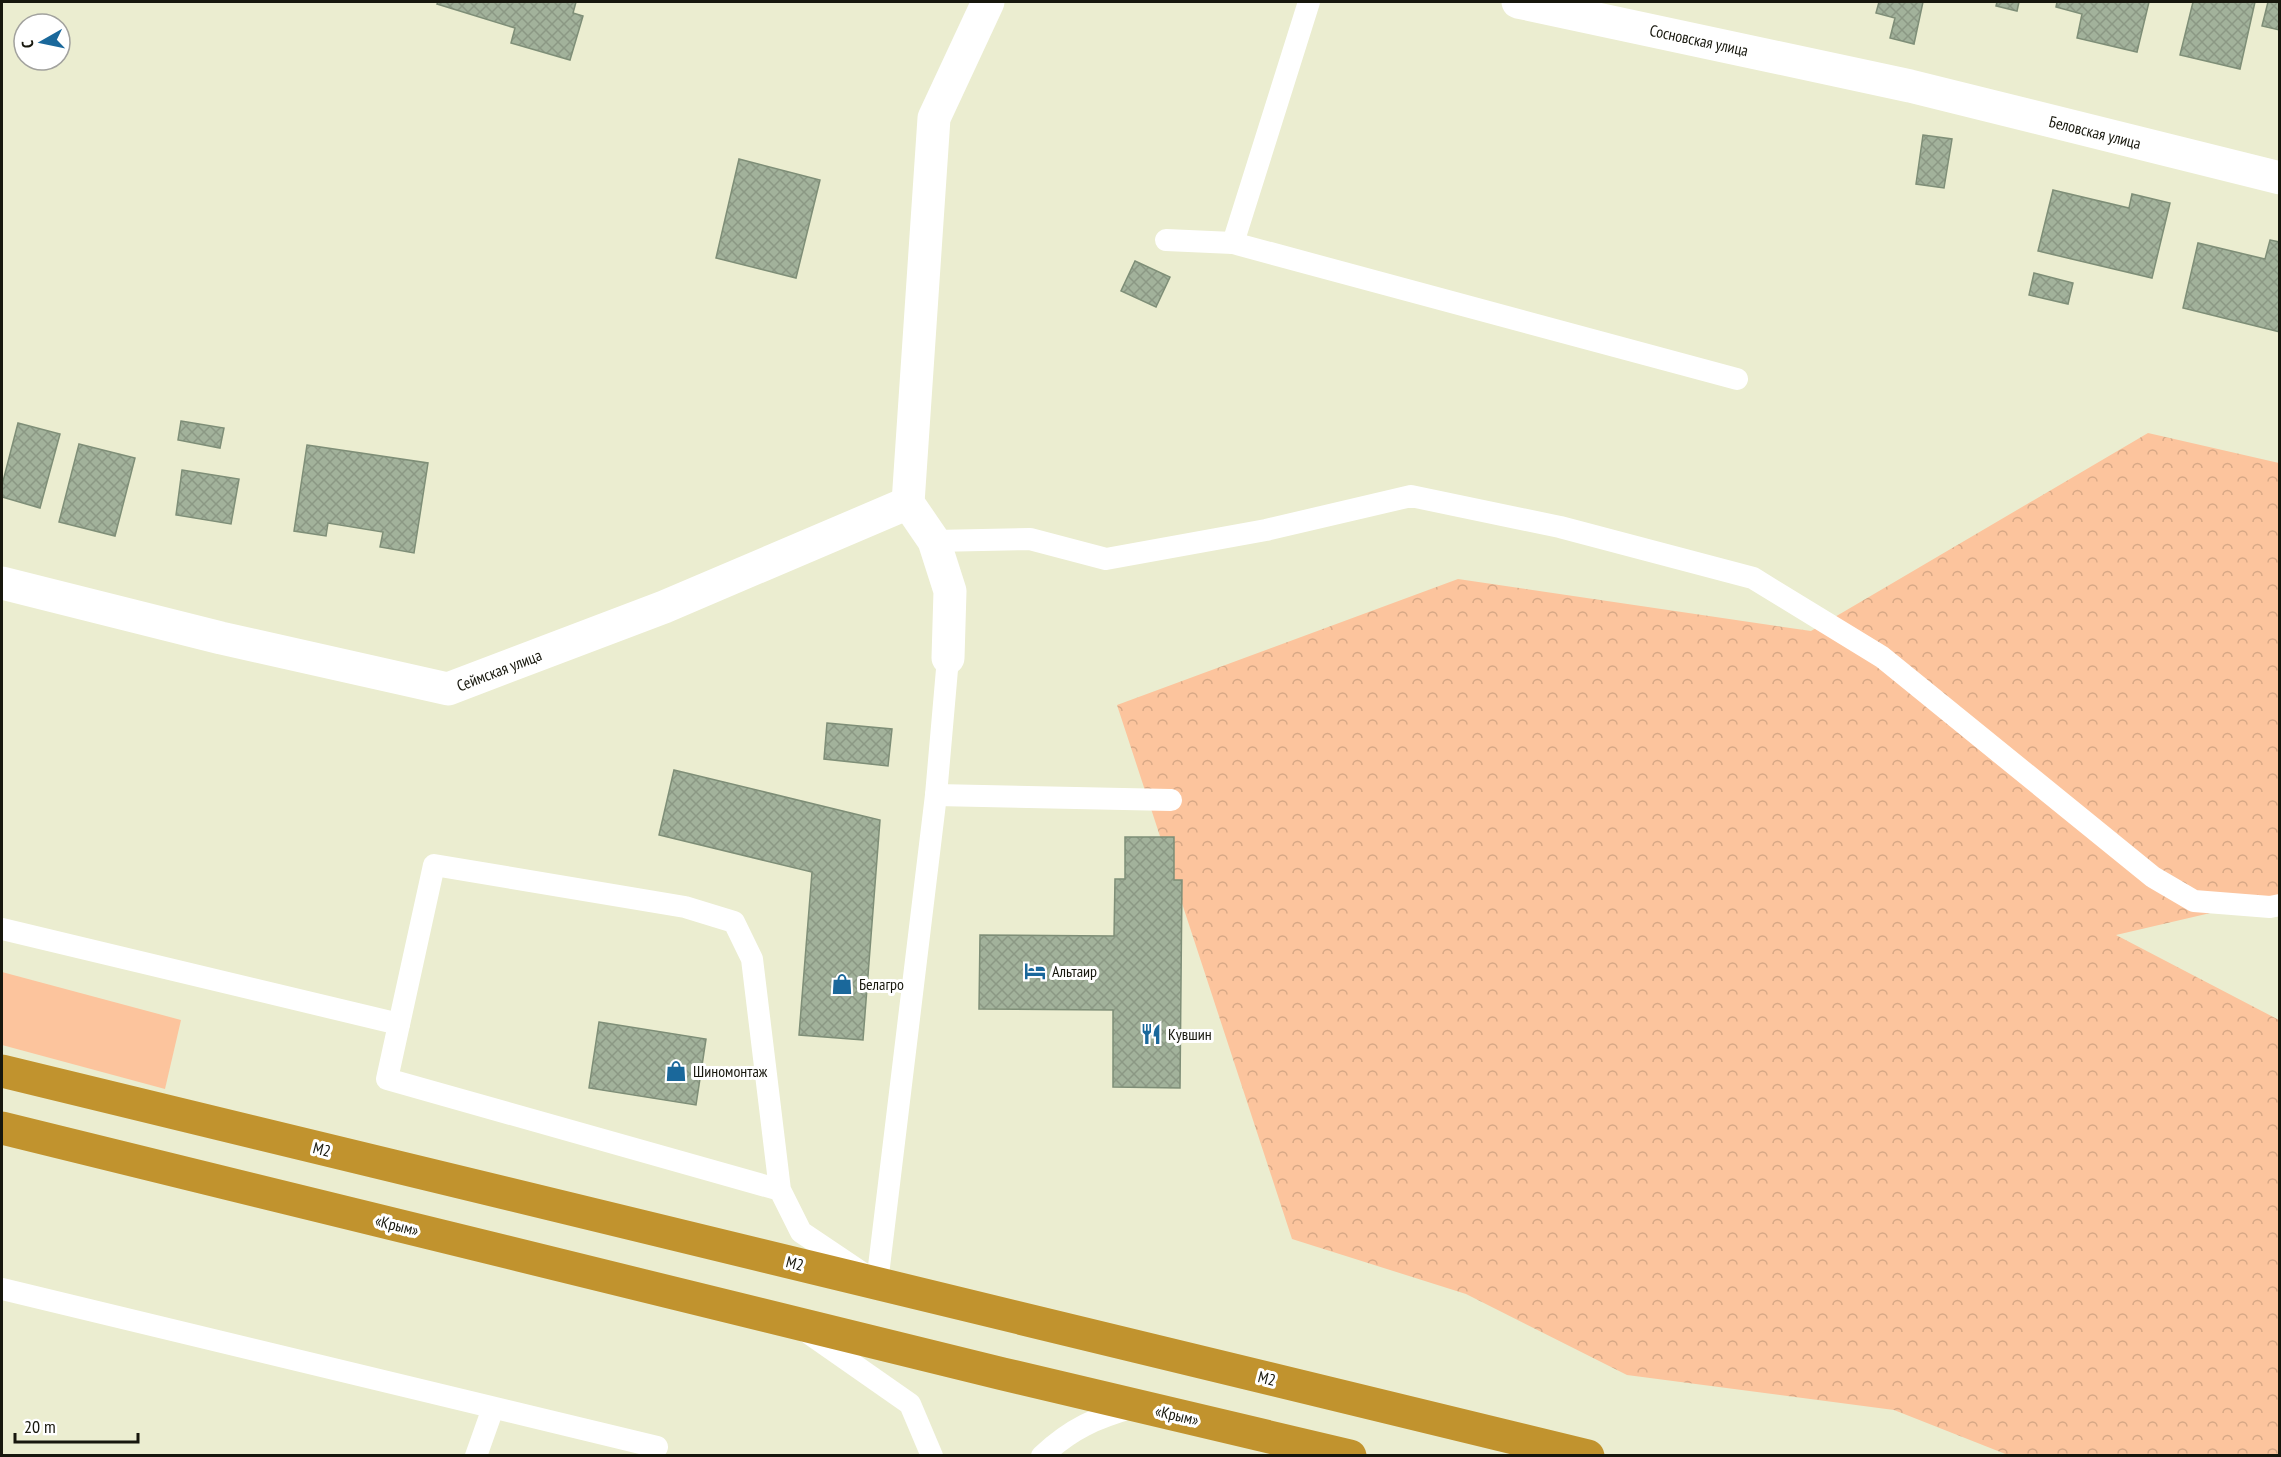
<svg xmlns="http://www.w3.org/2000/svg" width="2281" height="1457" font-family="'PT Sans Narrow',sans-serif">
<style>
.green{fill:#fcc49d}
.forest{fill:url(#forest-crowns)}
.building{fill:url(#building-cross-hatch);stroke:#7e8e77;stroke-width:1.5}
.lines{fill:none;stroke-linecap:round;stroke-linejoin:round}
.lane{stroke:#fff;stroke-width:22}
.street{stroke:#fff;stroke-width:33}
.highway{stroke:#c1932e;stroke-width:33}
.labels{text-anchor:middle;stroke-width:6;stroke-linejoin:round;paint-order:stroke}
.street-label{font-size:16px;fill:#17170d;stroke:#fff}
.poi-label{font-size:16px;fill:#17170d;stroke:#fff;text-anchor:start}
</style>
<defs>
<pattern id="forest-crowns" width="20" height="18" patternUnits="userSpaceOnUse" patternTransform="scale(1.5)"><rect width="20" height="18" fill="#fcc49d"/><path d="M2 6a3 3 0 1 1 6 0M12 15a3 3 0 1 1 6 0" fill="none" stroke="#d7a886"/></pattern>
<pattern id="building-cross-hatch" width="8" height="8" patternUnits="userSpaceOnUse" patternTransform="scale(1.5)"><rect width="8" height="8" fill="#a2b29b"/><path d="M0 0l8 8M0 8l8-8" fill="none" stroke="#8b9884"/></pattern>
</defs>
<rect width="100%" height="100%" fill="#ebedd0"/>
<path class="green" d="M2,972L181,1020L165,1089L2,1045Z"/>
<path class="forest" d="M2148,433L2279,463V897L2116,935L2279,1020V1455H2008L1894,1410L1627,1375L1466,1294L1292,1239L1117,705L1458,579L1811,631Z"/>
<g class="building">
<path d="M438,2H576L573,13L583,16L570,60L511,43L515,28L437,4Z"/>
<path d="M1879,2H1923L1914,44L1890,38L1895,18L1876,13Z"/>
<path d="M1997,2H2019L2017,11L1996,6Z"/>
<path d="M2057,2H2149L2137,52L2077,38L2082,14L2056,7Z"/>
<path d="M2193,2H2255L2240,69L2180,55Z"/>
<path d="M2268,2H2280V30L2262,26Z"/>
<path d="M1923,135L1952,139L1944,188L1916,184Z"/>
<path d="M739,159L820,180L796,278L716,258Z"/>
<path d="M2053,190L2129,208L2132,194L2170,203L2152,278L2038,251Z"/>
<path d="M2270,240L2280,242V332L2183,308L2198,243L2265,259Z"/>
<path d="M1135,261L1170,277L1156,307L1121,291Z"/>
<path d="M2034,273L2073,283L2068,304L2029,295Z"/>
<path d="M181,421L224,428L220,448L178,440Z"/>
<path d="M18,423L60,434L40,508L2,497V485Z"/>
<path d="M79,444L135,458L115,536L59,522Z"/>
<path d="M307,445L428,463L414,553L380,547L383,532L328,523L326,536L294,531Z"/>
<path d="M182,470L239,479L231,524L176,515Z"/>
<path d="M827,723L892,729L888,766L824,759Z"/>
<path d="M674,770L880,820L863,1040L799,1035L812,872L659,835Z"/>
<path d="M1125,837H1174V880H1182L1180,1088L1113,1087V1010L979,1009L980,935L1114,936L1115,879H1125Z"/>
<path d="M599,1022L706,1039L696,1105L589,1088Z"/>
</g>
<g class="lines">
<g class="lane">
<path d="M1166,240L1233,243L1737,379"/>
<path d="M1233,243L1309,2"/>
<path d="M934,541L1030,539L1106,559L1266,530L1411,496L1560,527L1753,578L1882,657L2153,877L2194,901L2270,907L2280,905"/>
<path d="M936,795L1171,800"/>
<path d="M2,929L399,1024"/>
<path d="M780,1190L387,1079L434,865L685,907L734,922L752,959L780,1190L801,1232L877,1283L936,795L948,658"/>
<path d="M2,1289L657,1447"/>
<path d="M807,1332L910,1404L932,1456"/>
<path d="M476,1456L493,1408"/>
<path d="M1042,1456C1072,1428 1096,1418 1134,1407"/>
</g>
<g class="street">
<path d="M1518,2L1910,86L2280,178"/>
<path d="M2,583L221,638L448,689L664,607L908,503"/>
<path d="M948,658L950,591L934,541L908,503L934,118L988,2"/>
</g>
<g class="highway">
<path d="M2,1071L1588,1456"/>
<path d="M2,1128L1003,1374L1350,1456"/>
</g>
</g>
<defs>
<symbol id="hotel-bare" viewBox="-9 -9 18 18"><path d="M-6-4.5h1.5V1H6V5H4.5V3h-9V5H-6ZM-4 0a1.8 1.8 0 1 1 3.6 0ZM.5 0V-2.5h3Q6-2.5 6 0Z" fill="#1a689b" stroke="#fff" stroke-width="2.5" paint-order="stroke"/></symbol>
<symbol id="shop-bare" viewBox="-9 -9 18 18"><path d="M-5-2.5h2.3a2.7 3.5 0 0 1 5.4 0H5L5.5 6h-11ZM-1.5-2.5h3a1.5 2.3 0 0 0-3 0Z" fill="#1a689b" stroke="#fff" stroke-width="2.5" paint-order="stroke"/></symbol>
<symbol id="restaurant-bare" viewBox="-9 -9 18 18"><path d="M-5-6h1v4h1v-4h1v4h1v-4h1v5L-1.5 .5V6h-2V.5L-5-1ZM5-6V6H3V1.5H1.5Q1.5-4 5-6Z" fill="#1a689b" stroke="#fff" stroke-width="2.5" paint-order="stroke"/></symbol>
</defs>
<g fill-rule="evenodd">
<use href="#hotel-bare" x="1020" y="956" width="30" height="30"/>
<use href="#shop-bare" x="827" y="969" width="30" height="30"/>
<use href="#restaurant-bare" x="1136" y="1019" width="30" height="30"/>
<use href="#shop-bare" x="661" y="1056" width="30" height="30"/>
</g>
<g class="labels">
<g class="street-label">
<text transform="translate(1699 40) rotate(12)" y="6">Сосновская улица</text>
<text transform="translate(2095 132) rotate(14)" y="6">Беловская улица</text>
<text transform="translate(499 670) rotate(-21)" y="6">Сеймская улица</text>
<text transform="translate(322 1149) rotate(14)" y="6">М2</text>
<text transform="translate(397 1225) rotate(14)" y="6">«Крым»</text>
<text transform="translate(795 1263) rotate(14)" y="6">М2</text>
<text transform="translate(1267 1378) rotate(14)" y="6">М2</text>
<text transform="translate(1177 1415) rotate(13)" y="6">«Крым»</text>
</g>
<g class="poi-label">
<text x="1052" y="977">Альтаир</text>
<text x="859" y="990">Белагро</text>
<text x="1168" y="1040">Кувшин</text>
<text x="693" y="1077">Шиномонтаж</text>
</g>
</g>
<rect width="2281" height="1457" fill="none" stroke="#17170d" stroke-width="6"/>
<g transform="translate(42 42) rotate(261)"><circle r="28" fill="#ffffff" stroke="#a2a29e" stroke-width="1.5"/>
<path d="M0-4.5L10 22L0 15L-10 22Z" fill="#1a689b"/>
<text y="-9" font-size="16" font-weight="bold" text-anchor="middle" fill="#17170d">С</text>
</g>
<path d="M15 1433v9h123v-9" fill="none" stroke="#17170d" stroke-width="3"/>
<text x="24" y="1433" font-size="18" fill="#17170d" stroke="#ffffff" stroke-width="4.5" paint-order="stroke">20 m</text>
</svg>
